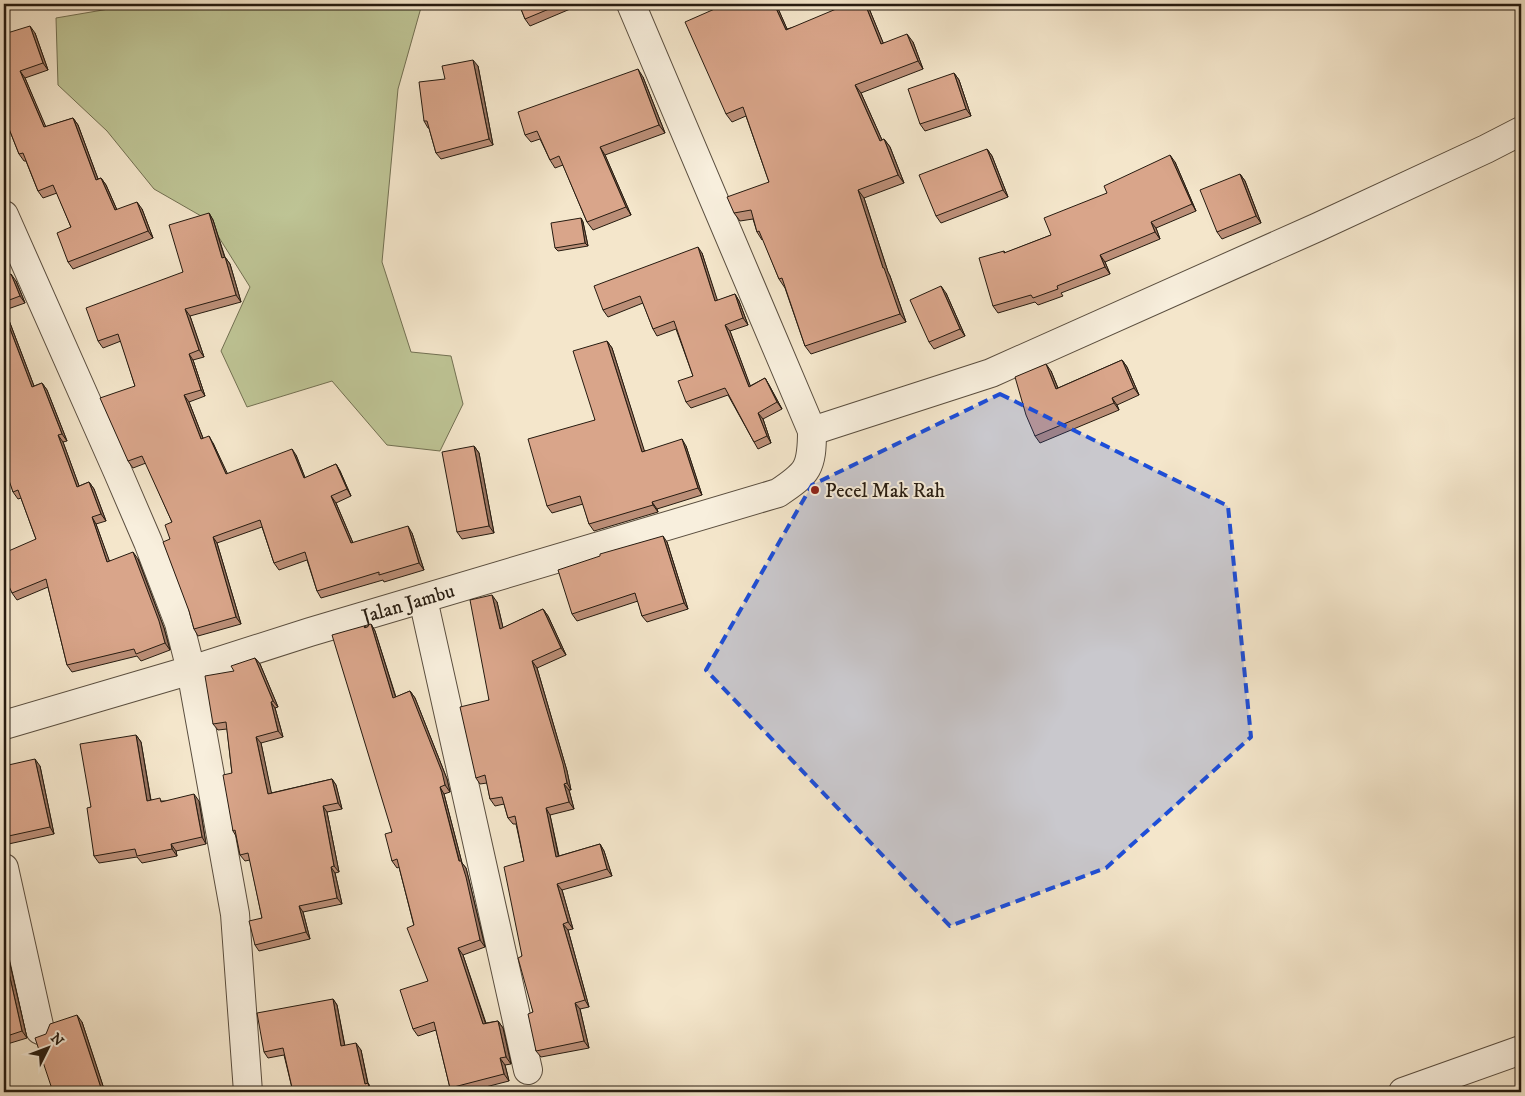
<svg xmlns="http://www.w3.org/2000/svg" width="1525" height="1096" font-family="'IM FELL DW Pica',serif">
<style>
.green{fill:#bec495;stroke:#727052}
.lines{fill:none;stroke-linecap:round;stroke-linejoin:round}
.minor-casing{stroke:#5a4e3f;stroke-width:30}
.minor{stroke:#f8efdd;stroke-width:28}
.wall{fill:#bb8e77;stroke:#261b10}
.shaded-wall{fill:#987461;stroke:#261b10}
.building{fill:#d9a58a;stroke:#261b10}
.marked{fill:#1d4ed8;fill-opacity:0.2;stroke:#1d4ed8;stroke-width:4;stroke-dasharray:10 6;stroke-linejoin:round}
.poi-dot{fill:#8f2418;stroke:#f8efdd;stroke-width:2}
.labels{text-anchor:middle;stroke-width:4;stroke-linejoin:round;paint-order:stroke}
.poi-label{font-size:20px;fill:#261b10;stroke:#f8efdd;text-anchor:start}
.street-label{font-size:20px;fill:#261b10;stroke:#f8efdd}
</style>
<rect width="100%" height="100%" fill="#f4e6cb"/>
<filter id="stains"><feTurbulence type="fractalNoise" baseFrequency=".004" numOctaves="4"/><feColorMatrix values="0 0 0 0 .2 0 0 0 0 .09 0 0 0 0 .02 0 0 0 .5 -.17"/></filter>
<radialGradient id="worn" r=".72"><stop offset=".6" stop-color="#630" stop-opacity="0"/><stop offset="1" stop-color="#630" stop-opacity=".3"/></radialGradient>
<path class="green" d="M138,4H422L398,89L382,262L411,352L451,356L463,404L440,451L387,445L332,381L247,407L221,351L250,287L208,220L154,189L107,131L58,85L56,18Z"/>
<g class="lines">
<defs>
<g id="minor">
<path d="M4,215L117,470L148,542L179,623L191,670L235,914L248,1092"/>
<path d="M812,431L991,373L1318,227L1486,149L1521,131"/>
<path d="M423,599L528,1070"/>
<path id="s1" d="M4,725L191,670L310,632L778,493C808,473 812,468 812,431L631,4"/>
<path d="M4,868L40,1030"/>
<path d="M1403,1092L1521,1050"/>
</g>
</defs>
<use href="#minor" class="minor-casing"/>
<use href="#minor" class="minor"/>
</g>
<g class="wall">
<path d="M519,4H582L530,26L525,19Z"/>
<path d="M776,4L787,29L868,6L883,43L913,42L923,69L861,93L882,140L884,139L890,147L904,183L864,198L888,272L890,276L906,322L811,354L805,346L785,288L779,279L763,239L762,240L757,232L753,219L740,221L734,213L769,182L746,116L732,122L726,114Z"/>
<path d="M35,33L48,70L25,78L45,127L73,118L78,125L98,179L101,178L106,185L117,210L142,209L153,238L73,269L68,262L71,227L57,193L43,198L38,191L26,161H24L19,154L4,116Z"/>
<path d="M478,66L493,145L441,159L436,153L429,128H428L424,121L445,79Z"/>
<path d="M954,73L959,80L971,116L925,131L920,124Z"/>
<path d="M643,77L665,133L605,155L631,215L593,230L587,222L563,165L555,168L550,160L540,139L531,142L525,135Z"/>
<path d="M987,149L992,156L1008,197L941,223L936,216Z"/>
<path d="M1175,162L1196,211L1156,228L1160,239L1105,262L1110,274L1061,293L1063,296L1038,305L1035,302L998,313L993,306L1004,251L1005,253L1051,235L1107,193Z"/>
<path d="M1240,174L1245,181L1261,223L1222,239L1217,232Z"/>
<path d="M209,213L213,220L225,257L230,264L241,302L190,316L204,357L193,360L205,396L189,402L203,438L213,443L227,474L296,455L305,478L336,464L340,471L351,496L336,503L353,543L412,533L424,570L384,582L383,580L321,598L317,591L307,560L279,570L274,563L262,527L217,543L241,624L198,636L194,629L170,539L172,522L146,463L133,468L128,461L135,386L121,341L103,348L98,341L183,272Z"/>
<path d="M581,218L583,222L588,246L558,251L555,248Z"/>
<path d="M702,253L717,301L735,294L739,301L748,325L730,331L750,386L765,378L769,385L782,409L763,419L771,443L758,449L754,442L728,395L691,408L686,402L693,376L676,329L657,336L653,329L643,303L608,317L603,310Z"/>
<path d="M4,277L16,281L25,303L5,310L34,386L42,383L47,390L67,441L63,442L79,486L89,482L94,489L106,521L96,524L109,561L138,559L164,628L170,650L141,661L137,656L72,672L67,665L48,587L17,600L12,593L36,539L21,498L18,499L13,492L6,464L4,458Z"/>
<path d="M946,293L965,336L934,349L929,342Z"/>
<path d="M607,341L612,348L644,451L686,446L702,495L657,509L658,512L594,531L589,524L583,504L552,513L547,506L595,420Z"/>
<path d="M1122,360L1127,367L1139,395L1117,405L1119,410L1040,443L1035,436L1051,371L1058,388Z"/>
<path d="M474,446L479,453L494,533L462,539L457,532Z"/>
<path d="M667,542L688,609L647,622L642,616L638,601L577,621L572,614Z"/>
<path d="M497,602L503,628L543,609L548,616L566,655L537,668L567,771L571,790H569L574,809L550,815L559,856L600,844L604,851L612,876L562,890L573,929L568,930L589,1007L580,1009L589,1048L541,1057L536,1051L533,1012L522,956L524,861L516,824H513L508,818L504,804L495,806L490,799L487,783L480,784L476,778L489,700Z"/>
<path d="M371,624L375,631L396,697L410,691L415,698L447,779L450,792L444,794L462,863L466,868L470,884L485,947L463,955L486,1023L498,1021L503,1028L511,1064L505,1065L509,1081L466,1092H453L450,1088L436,1030L418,1036L413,1029L428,981L399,867L397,868L392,861V832Z"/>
<path d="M255,658L260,664L278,707L275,708L283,737L261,743L271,793L332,779L336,785L342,809L327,812L339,872L335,873L342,904L303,912L310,939L259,951L255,945L262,918L250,860L245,861L240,855L236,836L233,831L232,773L227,729L218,730L213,724L234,671Z"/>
<path d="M136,735L141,742L151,800L162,801H199L206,844L176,851L177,856L142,863L137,857L99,863L94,856L91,807Z"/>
<path d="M4,766H40L54,834L4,845Z"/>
<path d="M4,938L27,1038L4,1045Z"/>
<path d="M333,999L337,1005L345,1046L361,1050L368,1083L372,1090L373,1092H293L284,1055L268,1058L264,1052Z"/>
<path d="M82,1022L105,1092H53Z"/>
</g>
<g class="shaded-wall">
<path d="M774,4H776L791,38L786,30Z"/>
<path d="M865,4H866L868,6L887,52L881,44Z"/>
<path d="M30,26L35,33L48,70L43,63Z"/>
<path d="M907,34L913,42L923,69L918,61Z"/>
<path d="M473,60L478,66L493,145L489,139Z"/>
<path d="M638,69L643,77L665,133L659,125Z"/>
<path d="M20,71L25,78L49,134L44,127Z"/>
<path d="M954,73L959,80L971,116L966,109Z"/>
<path d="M855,85L861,93L886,149L880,141Z"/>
<path d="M73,118L78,125L101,187L96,180Z"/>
<path d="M884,139L890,147L904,183L898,175Z"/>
<path d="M600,147L605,155L631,215L626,207Z"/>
<path d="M987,149L992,156L1008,197L1003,190Z"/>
<path d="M1170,155L1175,162L1196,211L1192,204Z"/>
<path d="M1240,174L1245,181L1261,223L1256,216Z"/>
<path d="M101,178L106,185L120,217L115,210Z"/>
<path d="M858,190L864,198L888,272L890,276L906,322L900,314L883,268Z"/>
<path d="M137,202L142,209L153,238L148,231Z"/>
<path d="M209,213L213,220L227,265L222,258Z"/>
<path d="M581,218L583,222L588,246L585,243Z"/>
<path d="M1151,222L1156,228L1160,239L1155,232Z"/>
<path d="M698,247L702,253L720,308L715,301Z"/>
<path d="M1100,255L1105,262L1110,274L1105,267Z"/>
<path d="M225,257L230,264L241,302L236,295Z"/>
<path d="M11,274L16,281L25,303L20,296Z"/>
<path d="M941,286L946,293L965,336L960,329Z"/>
<path d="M735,294L739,301L748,325L743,318Z"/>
<path d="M4,309L5,310L37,394L32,387L4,313Z"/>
<path d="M185,309L190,316L204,357L199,350Z"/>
<path d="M725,325L730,331L753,393L749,387Z"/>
<path d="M607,341L612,348L647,459L642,452Z"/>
<path d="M189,354L193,360L205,396L201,390Z"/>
<path d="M1122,360L1127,367L1139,395L1134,388Z"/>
<path d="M1046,364L1051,371L1061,396L1056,389Z"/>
<path d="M765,378L769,385L782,409L777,402Z"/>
<path d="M42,383L47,390L67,441L62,434Z"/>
<path d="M184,395L189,402L206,446L201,439Z"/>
<path d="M1112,398L1117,405L1119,410L1114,403Z"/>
<path d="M758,413L763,419L771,443L767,436Z"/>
<path d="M58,435L63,442L82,494L77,487Z"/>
<path d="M209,436L213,443L231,481L226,474Z"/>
<path d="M682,439L686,446L702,495L698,488Z"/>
<path d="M474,446L479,453L494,533L489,526Z"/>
<path d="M292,449L296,455L308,485L304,478Z"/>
<path d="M336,464L340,471L351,496L347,489Z"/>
<path d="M89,482L94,489L106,521L101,514Z"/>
<path d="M331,496L336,503L356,550L351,543Z"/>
<path d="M652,502L657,509L658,512L653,505Z"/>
<path d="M92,517L96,524L112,568L107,562Z"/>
<path d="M408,526L412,533L424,570L419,563Z"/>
<path d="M663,536L667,542L688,609L684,603Z"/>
<path d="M213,537L217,543L241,624L236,617Z"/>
<path d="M133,552L138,559L164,628L170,650L165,643Z"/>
<path d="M492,595L497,602L505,636L500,629Z"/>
<path d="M543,609L548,616L566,655L561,648Z"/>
<path d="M371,624L375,631L398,705L393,698Z"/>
<path d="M255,658L260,664L278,707L273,701Z"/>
<path d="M532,661L537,668L567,771L571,790L567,783Z"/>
<path d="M410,691L415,698L447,779L450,792L445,785Z"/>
<path d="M271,702L275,708L283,737L278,731Z"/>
<path d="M136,735L141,742L152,808L147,801Z"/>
<path d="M256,737L261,743L273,800L268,794Z"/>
<path d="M35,759L40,766L54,834L50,827Z"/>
<path d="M332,779L336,785L342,809L338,803Z"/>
<path d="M564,784L569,790L574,809L569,802Z"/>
<path d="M440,787L444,794L462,863L466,868L470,884L485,947L480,940Z"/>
<path d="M194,794L199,801L206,844L202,837Z"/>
<path d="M323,806L327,812L339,872L334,866Z"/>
<path d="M546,808L550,815L560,864L556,857Z"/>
<path d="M171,844L176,851L177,856L172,849Z"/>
<path d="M600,844L604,851L612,876L607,869Z"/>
<path d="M331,867L335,873L342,904L337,898Z"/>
<path d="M557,884L562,890L573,929L568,922Z"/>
<path d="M299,906L303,912L310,939L306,932Z"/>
<path d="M563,924L568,930L589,1007L585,1000Z"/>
<path d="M4,938L27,1038L22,1031L4,951Z"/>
<path d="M458,948L463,955L488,1031L483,1024Z"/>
<path d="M333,999L337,1005L346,1053L341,1046Z"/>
<path d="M575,1003L580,1009L589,1048L584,1041Z"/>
<path d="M77,1015L82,1022L105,1092H104L101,1088Z"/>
<path d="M498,1021L503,1028L511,1064L506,1057Z"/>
<path d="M356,1043L361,1050L369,1090L365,1084Z"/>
<path d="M500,1058L505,1065L509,1081L504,1074Z"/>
<path d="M368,1083L372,1090L373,1092H370Z"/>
</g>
<g class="building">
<path d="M519,4H561L525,19Z"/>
<path d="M726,4H774L786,30L848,4H865L881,44L907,34L918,61L855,85L880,141L884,139L898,175L858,190L883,268H884L900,314L805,346L782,278L779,279L759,231L757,232L751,210L734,213L727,197L769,182L743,107L726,114L685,22Z"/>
<path d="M30,26L43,63L20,71L44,127L73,118L96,180L101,178L115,210L137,202L148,231L68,262L57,233L71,227L53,185L38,191L23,153L19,154L4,116V34Z"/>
<path d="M473,60L489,139L436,153L427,121H424L419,82L445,79L442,66Z"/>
<path d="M638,69L659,125L600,147L626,207L587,222L559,156L550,160L537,131L525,135L518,112Z"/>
<path d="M954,73L966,109L920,124L908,89Z"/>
<path d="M987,149L1003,190L936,216L919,175Z"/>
<path d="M1170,155L1192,204L1151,222L1155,232L1100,255L1105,267L1057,286L1058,289L1033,298L1031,295L993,306L979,258L1004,251V253L1051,235L1044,218L1107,193L1104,186Z"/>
<path d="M1240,174L1256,216L1217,232L1200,190Z"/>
<path d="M209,213L222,258L225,257L236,295L185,309L199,350L189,354L201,390L184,395L201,439L209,436L226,474L292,449L304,478L336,464L347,489L331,496L351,543L408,526L419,563L379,575V572L317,591L305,552L274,563L260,520L213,537L236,617L194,629L189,611L163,542L170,539L165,525L172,522L142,456L128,461L100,398L135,386L118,334L98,341L86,308L183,272L169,225Z"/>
<path d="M581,218L585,243L555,248L551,223Z"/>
<path d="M698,247L715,301L735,294L743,318L725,325L749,387L765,378L777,402L758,413L767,436L754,442L725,388L686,402L678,381L693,376L674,321L653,329L640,296L603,310L594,286Z"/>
<path d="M11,274L20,296L4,302V277Z"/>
<path d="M941,286L960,329L929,342L910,300Z"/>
<path d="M4,313L32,387L42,383L62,434L58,435L77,487L89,482L101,514L92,517L107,562L133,552L159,621L165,643L136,654L134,649L67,665L46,579L12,593L4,575V553L36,539L18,490L13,492L4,466V465L6,464L4,458Z"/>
<path d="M607,341L642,452L682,439L698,488L652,502L653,505L589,524L580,496L547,506L528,439L595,420L573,351Z"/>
<path d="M1122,360L1134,388L1112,398L1114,403L1035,436L1026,415L1015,377L1046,364L1056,389Z"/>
<path d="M474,446L489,526L457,532L442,452Z"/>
<path d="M663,536L684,603L642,616L635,593L572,614L558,570L600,556V554Z"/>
<path d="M492,595L500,629L543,609L561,648L532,661L563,764L567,783L564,784L569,802L546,808L556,857L600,844L607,869L557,884L568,922L563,924L585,1000L575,1003L584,1041L536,1051L528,1014L533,1012L518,958L522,956L504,867L524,861L515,816L508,818L502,797L490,799L485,775L476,778L460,707L489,700L470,600Z"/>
<path d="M371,624L393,698L410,691L442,772L445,785L440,787L459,861H461L466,877L480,940L458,948L483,1024L498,1021L506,1057L500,1058L504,1074L450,1088L434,1022L413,1029L400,990L428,981L407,928L414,925L397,859L392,861L385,834L392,832L332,635Z"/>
<path d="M255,658L273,701L271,702L278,731L256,737L268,794L332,779L338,803L323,806L334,866L331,867L337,898L299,906L306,932L255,945L249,921L262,918L248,853L240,855L235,830L233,831L223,775L232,773L226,722L213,724L205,676L234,671L231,666Z"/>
<path d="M136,735L147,801L160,798L161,802L194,794L202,837L171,844L172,849L137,856L135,849L94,856L87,808L91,807L80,744Z"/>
<path d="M35,759L50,827L4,837V766Z"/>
<path d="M4,951L22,1031L4,1037Z"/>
<path d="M333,999L341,1046L356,1043L365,1084L368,1083L370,1092H293L283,1048L264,1052L257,1013Z"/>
<path d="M77,1015L101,1088L87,1092H53L35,1038L46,1034L50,1024Z"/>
</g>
<path class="marked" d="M1000,394L1228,506L1251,737L1106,868L950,926L706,670L812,485Z"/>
<circle class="poi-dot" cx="815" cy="490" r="5"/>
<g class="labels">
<g class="poi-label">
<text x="825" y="497">Pecel Mak Rah</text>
</g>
<g class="street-label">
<text dy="7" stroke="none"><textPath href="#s1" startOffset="422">Jalan Jambu</textPath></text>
</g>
</g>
<rect width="1525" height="1096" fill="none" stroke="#f4e6cb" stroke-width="20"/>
<rect x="5" y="5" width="1515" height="1086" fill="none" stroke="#261b10" stroke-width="2.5"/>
<rect x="10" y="10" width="1505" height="1076" fill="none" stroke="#261b10"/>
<g transform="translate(48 1048) rotate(48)" stroke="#f8efdd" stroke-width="4" paint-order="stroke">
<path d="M0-4L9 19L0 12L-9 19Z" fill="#261b10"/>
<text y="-8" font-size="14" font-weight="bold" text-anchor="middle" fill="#261b10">N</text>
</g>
<rect width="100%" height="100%" filter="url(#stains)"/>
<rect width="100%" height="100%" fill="url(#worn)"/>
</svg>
